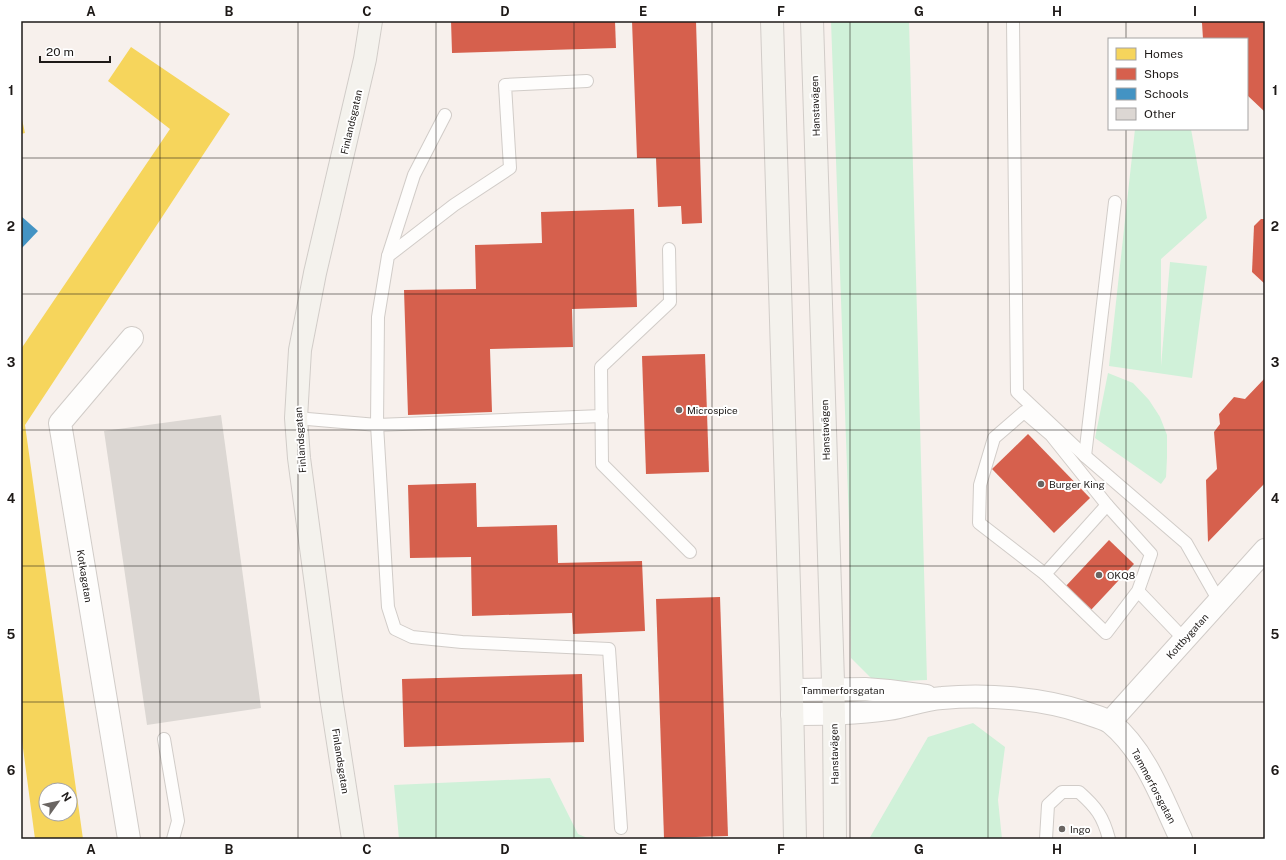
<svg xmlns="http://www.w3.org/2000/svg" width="1286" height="860" font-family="'Public Sans',sans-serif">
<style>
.green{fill:#d0f1d9}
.homes{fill:#f6d55c;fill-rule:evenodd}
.shops{fill:#d6604d}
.schools{fill:#4393c3}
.building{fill:#dcd7d3}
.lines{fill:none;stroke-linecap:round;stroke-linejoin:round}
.lane-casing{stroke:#d1ccc8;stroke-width:14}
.street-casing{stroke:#d1ccc8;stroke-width:24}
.secondary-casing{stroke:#d1ccc8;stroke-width:24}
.lane{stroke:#fefdfc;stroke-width:12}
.street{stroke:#fefdfc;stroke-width:22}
.secondary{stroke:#f4f2ed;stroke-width:22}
.grid{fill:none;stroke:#1e1a18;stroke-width:1;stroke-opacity:0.55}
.poi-dot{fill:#6a6562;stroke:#fff;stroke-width:1.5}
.labels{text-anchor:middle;stroke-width:4;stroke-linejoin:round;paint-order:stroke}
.street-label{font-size:10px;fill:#1e1a18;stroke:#fff}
.poi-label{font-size:10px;fill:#1e1a18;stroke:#fff;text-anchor:start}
.neatline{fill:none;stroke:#1e1a18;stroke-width:1.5}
.grid-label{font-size:13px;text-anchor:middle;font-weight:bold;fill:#1e1a18}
</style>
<rect width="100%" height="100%" fill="#f7f0ec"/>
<g class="green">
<path d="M831,21H909L927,680L875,682L851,658L849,523Z"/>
<path d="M1135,129H1191L1207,218L1161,259V366L1170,262L1207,266L1192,378L1109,366Z"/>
<path d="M1108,373L1133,383L1149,400L1160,417L1167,435V458L1166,477L1161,484L1095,438Z"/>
<path d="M973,723L1005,747L998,800L1002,839H869L928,737Z"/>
<path d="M550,778L578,834L590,839H399L394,785Z"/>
</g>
<g class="homes">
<path d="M131,47L230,114L25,425L83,839H35L21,733V349L170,129L108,81ZM46,790H70V814H46Z"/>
<path d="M21,115L25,133L21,134Z"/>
</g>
<g class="shops">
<path d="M451,21H615L616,48L452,53Z"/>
<path d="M632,21H696L702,223L682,224L681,206L658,207L656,158H637Z"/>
<path d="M1199,21H1265V112L1247,95V39H1203L1202,23Z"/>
<path d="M634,209L637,307L572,309L573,347L490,349L492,412L408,415L404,290L476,289L475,245L542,243L541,212Z"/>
<path d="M1261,219H1265V284L1252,272L1254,226Z"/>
<path d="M705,354L709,472L646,474L642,356Z"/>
<path d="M1265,378V483L1208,542L1206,480L1217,469L1214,432L1220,424L1219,414L1234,397L1245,399Z"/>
<path d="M1028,434L1090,498L1054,533L992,469Z"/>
<path d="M476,483L477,527L557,525L558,563L642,561L645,631L573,634L572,613L472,616L471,557L410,558L408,485Z"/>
<path d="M1109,540L1134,564L1090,611L1065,587Z"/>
<path d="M720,597L728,836L664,838L656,599Z"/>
<path d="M582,674L584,742L404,747L402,679Z"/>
</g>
<path class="schools" d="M21,216L38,231L21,249Z"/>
<path class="building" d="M221,415L261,708L147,725L104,431Z"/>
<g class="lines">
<defs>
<g id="lane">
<path d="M1013,21L1017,392L1085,456L1186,543L1219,601"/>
<path d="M587,81L505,85L510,168L454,205L388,256L378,317L377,425L388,607L395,629L412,637L462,642L609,649L621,828"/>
<path d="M669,249L670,302L601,367L602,464L690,552"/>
<path d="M388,256L414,175L445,115"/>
<path d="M296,418L377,425L602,416"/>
<path d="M1085,456L1115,202"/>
<path d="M1045,574L979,523L980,485L994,438L1024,412L1051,435L1107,505"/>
<path d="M1138,591L1106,633L1045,574L1107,505L1151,554L1138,591L1184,639"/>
<path d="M164,739L178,821L173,839"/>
<path d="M1046,839L1048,805L1062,792H1079C1096,807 1103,816 1109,839"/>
</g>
<g id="street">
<path d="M792,690L865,689L889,691L926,696"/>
<path d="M792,714C824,714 857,714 889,709C907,706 924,699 942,698C986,694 1041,698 1083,712C1091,715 1105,718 1111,723C1146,752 1162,799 1181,839"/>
<path d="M1110,722L1265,550"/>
<path d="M129,839L60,423L132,338"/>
</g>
<g id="secondary">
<path d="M772,21L791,653L795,839"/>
<path d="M812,21L834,713L835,839"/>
<path d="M353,839L331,697L299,458L296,418L300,350L315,273L365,59L371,21"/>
</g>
</defs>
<use href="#lane" class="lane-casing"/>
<use href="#street" class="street-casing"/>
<use href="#secondary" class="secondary-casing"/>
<use href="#lane" class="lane"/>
<use href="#street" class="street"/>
<use href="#secondary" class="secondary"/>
</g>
<path class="grid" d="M160,21V839M298,21V839M436,21V839M574,21V839M712,21V839M850,21V839M988,21V839M1126,21V39M1126,129V839M21,158H1265M21,294H1265M21,430H1265M21,566H1265M21,702H1265"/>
<g class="poi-dot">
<circle cx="679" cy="410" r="4"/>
<circle cx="1041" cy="484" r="4"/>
<circle cx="1099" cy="575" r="4"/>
<circle cx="1062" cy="829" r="4"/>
</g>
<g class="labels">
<g class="street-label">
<text transform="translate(815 106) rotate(-92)" y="4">Hanstavägen</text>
<text transform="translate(351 122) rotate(-77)" y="4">Finlandsgatan</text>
<text transform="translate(825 430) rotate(-92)" y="4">Hanstavägen</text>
<text transform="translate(300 440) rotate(-94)" y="4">Finlandsgatan</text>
<text transform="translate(85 576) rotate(81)" y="4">Kotkagatan</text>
<text transform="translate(1187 636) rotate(-48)" y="4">Kottbygatan</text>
<text x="843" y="694">Tammerforsgatan</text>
<text transform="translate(834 754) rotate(-91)" y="4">Hanstavägen</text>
<text transform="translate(341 761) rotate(81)" y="4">Finlandsgatan</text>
<text transform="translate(1154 786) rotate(62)" y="4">Tammerforsgatan</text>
</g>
<g class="poi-label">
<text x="687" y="414">Microspice</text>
<text x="1049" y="488">Burger King</text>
<text x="1107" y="579">OKQ8</text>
<text x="1070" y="833">Ingo</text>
</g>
</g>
<rect width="1286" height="860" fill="none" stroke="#ffffff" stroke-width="44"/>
<rect x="1108" y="38" width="140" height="92" fill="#ffffff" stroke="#a5a3a3"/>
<rect x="1116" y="48" width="20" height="12" fill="#f6d55c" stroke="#a5a3a3"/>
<text x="1144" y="58" font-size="12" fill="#1e1a18">Homes</text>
<rect x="1116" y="68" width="20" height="12" fill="#d6604d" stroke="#a5a3a3"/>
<text x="1144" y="78" font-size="12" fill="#1e1a18">Shops</text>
<rect x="1116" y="88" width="20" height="12" fill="#4393c3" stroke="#a5a3a3"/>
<text x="1144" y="98" font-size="12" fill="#1e1a18">Schools</text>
<rect x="1116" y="108" width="20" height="12" fill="#dcd7d3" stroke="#a5a3a3"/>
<text x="1144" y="118" font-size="12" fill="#1e1a18">Other</text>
<g transform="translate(58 802) rotate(57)"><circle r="19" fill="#ffffff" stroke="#a5a3a3"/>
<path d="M0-3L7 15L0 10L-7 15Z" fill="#6a6562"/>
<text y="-6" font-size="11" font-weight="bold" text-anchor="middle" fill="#1e1a18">N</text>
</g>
<path d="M40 56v6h70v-6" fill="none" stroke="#1e1a18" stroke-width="2"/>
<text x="46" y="56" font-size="12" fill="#1e1a18" stroke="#ffffff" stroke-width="3" paint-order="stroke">20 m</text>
<rect x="22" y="22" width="1242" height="816" class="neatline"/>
<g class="grid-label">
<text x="91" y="16">A</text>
<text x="229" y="16">B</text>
<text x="367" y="16">C</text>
<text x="505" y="16">D</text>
<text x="643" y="16">E</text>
<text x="781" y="16">F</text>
<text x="919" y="16">G</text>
<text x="1057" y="16">H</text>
<text x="1195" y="16">I</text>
<text x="11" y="95">1</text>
<text x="1275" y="95">1</text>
<text x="11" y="231">2</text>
<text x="1275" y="231">2</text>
<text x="11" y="367">3</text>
<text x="1275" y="367">3</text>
<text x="11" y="503">4</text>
<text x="1275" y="503">4</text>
<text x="11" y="639">5</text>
<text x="1275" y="639">5</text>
<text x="11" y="775">6</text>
<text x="1275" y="775">6</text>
<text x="91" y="854">A</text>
<text x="229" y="854">B</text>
<text x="367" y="854">C</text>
<text x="505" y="854">D</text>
<text x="643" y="854">E</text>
<text x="781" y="854">F</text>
<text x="919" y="854">G</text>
<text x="1057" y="854">H</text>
<text x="1195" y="854">I</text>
</g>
</svg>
